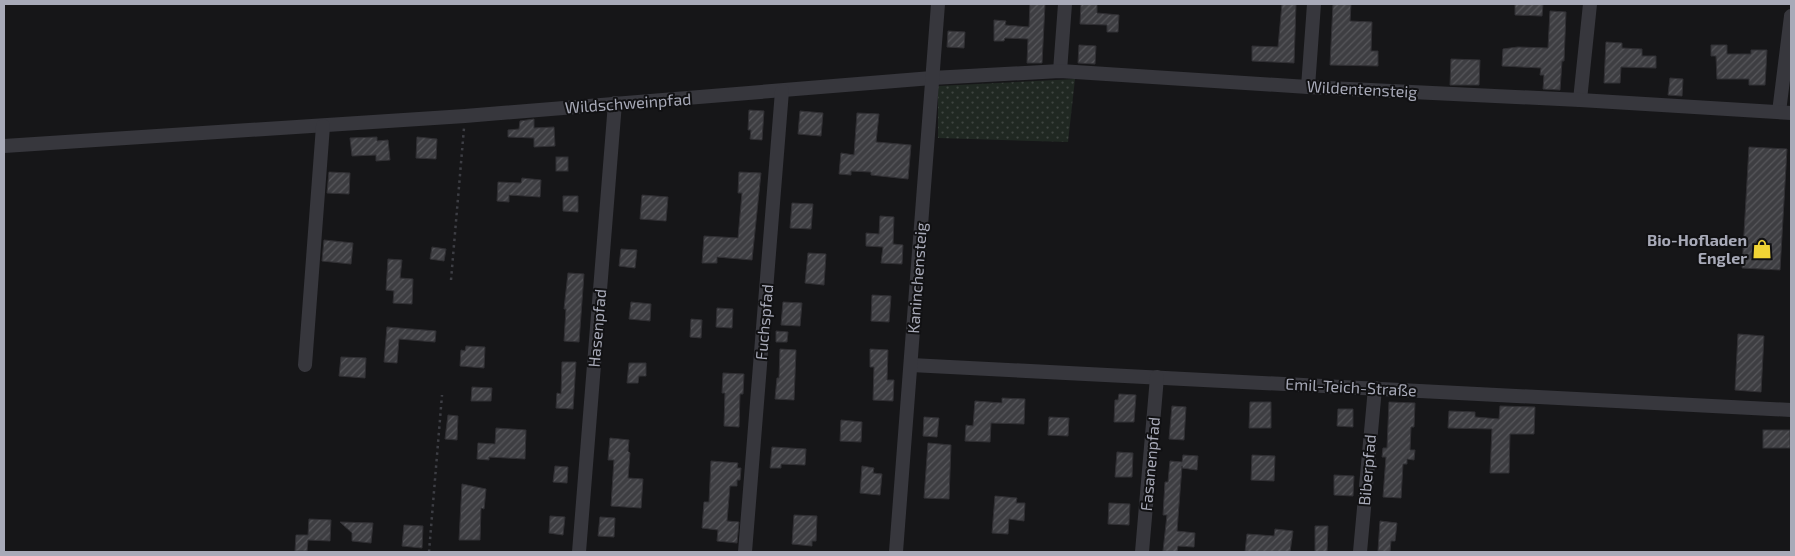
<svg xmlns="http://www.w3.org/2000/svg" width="1795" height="556" font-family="'Exo 2',sans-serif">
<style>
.green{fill:url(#green-dots)}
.building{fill:url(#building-hatch);stroke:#313034}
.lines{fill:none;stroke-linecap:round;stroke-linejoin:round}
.path{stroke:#3d3e44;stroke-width:2.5;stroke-dasharray:2.5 4;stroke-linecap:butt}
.minor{stroke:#37373d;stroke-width:14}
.labels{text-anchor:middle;stroke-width:4;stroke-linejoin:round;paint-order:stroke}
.street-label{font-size:16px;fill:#a8aab8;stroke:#111113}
.poi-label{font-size:16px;font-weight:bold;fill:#a8aab8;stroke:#111113;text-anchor:end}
</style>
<defs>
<pattern id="green-dots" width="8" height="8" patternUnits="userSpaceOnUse" patternTransform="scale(1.25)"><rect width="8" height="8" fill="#202822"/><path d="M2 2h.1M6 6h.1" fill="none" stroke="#3e4440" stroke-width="1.8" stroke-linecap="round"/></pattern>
<pattern id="building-hatch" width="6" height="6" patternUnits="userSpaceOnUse" patternTransform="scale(1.25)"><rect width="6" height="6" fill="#3e3e42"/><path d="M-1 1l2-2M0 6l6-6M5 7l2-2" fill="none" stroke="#57575b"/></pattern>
</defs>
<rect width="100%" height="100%" fill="#161618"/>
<path class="green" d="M1075,79L1068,142L938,138V86Z"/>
<g class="building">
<path d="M1030,4H1045L1042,63H1027L1028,39L1005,38L1004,41H994V20L1006,21L1005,25L1029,27Z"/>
<path d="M1081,4H1097V13L1119,15L1118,32H1107V25L1080,24Z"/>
<path d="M1282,4H1296L1294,63L1252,61V46L1278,47Z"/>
<path d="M1333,4H1351L1350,21L1372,22L1371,51H1378V66L1330,65Z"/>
<path d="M1515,4H1543L1542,16L1515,15Z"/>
<path d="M1550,11L1566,12L1564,61H1562L1560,90L1543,89L1544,75H1540L1541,68L1502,66L1503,49L1518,47L1548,48Z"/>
<path d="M948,31L965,32L964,48L947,47Z"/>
<path d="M1606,42L1622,43V48L1642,49V56H1656V68L1621,67L1620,83H1604Z"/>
<path d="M1079,45L1096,46L1095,64L1078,63Z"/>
<path d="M1711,45H1727V54H1751V50H1767L1765,85H1749V79H1717L1716,56H1711Z"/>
<path d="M1451,59L1480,60L1479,85H1450Z"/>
<path d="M1670,78L1683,79L1682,96L1668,95Z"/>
<path d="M749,110L764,111L762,140L750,139L751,130H748Z"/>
<path d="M800,111L823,113L821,136L798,134Z"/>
<path d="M857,113L879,114L876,142L911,145L908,179L871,175V172L851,171V175L839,174L841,153L854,155Z"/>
<path d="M534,119V128L554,127L555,146L534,147V138L508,137V130L519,129L520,121Z"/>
<path d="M377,137V141L388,140L390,160L376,161V155L352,156L350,138Z"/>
<path d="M417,137L437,139L436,159L416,158Z"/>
<path d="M1749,147L1787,149L1780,270L1742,268Z"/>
<rect x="556" y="157" width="12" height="14"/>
<path d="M329,172L350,173L349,194L327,193Z"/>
<path d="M739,172L761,173L752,260L717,257V263H702L704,236L738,238L742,193H738Z"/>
<path d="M522,178L541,180L540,197L509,195V202L497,201L498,182L521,183Z"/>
<path d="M642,195L668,197L666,221L640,219Z"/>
<path d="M563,196H578V212L563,211Z"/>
<path d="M792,203L813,204L811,229L790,228Z"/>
<path d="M880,216L894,217L893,244L903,245L902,264L881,263L883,247L866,246V233L879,234Z"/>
<path d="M324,240L353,243L351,264L322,261Z"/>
<path d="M432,247L446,249L444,261L430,259Z"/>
<path d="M621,249L637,250L635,268L619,266Z"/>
<path d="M808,253L826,254L824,285L805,283Z"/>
<path d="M388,259L402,260L400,278L413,279L412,304L393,303L394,291L386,290Z"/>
<path d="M568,273L584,274L579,342L564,341L566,309H564Z"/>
<path d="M872,295L891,296L889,322L871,321Z"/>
<path d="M631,302L651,304L650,321L629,319Z"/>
<path d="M783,302L802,303L800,326L781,325Z"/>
<path d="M717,308L733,309L732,328L716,327Z"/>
<path d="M691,319L702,320L701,338L690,337Z"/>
<path d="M387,327L436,331L435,342L399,339L397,363L384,362Z"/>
<path d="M776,331L788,332L787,342H776Z"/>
<path d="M1738,334L1764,336L1761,392L1735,390Z"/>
<path d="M466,346L485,347L484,368L460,366L461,350L465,351Z"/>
<path d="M780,349L796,350L794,400L775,399L777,378H779Z"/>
<path d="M870,349L888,350L887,380H894L893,401L873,400L874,367H870Z"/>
<path d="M341,357L366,358L365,378L339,376Z"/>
<path d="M562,362H576L573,409L556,408L557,393L561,394Z"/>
<path d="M629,363H646V376H639L638,383H627Z"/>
<path d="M723,373L744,374L743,394H740L739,427L724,426L725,393H722Z"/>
<path d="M472,387L492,388L491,401H471Z"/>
<path d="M1119,394L1136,395L1134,422H1114L1115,400H1118Z"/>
<path d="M1002,398L1025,399L1024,424L991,423L990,442L965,441L966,425L973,426L975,401L1002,403Z"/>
<path d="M1250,402H1271V428H1249Z"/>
<path d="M1389,402L1415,403L1414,427H1411L1410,450H1415L1414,460L1407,459V464H1403L1401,498L1383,497L1386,457H1382L1383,448H1387Z"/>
<path d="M1172,406L1186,407L1184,440L1169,439Z"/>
<path d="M1500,406L1535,407L1534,434H1510L1509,473H1490L1492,429L1448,428L1449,411L1475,412V417L1499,419Z"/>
<path d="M1338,409H1353V427L1337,426Z"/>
<path d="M448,415L458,416L457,440L445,439Z"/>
<path d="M924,417L939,418L937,437L923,436Z"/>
<path d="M1049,417L1069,418L1068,436L1048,435Z"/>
<path d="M841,420L862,422L861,442L840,441Z"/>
<path d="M496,428L526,430L525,459L489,457V460L477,459L478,443L495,444Z"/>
<rect x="1763" y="430" width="27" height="18"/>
<path d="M610,438L629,440L628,451L630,453L628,478L643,479L641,508L611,506L614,460H608Z"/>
<path d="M928,443L951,445L949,499L924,498Z"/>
<path d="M772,447L806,449L805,465L781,464V468H770Z"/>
<path d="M1117,452L1133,453L1132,477H1115Z"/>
<path d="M1183,455L1198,456L1197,470L1182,468V466L1177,531L1195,533L1194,547L1178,546L1177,552L1163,551L1167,515H1163L1165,482H1168L1170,461L1182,462Z"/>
<path d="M1252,455L1275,456L1274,481L1251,480Z"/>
<path d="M711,461L738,463L737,468H741L740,480H737V486H730L727,521L739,522L737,543L717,541L718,530L702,528L704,502H709Z"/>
<path d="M555,466L568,467L567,483L553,482Z"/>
<path d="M862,466L874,468L873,473L882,474L880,495L860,493Z"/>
<path d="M1334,475L1354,476L1353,496L1334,495Z"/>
<path d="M462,484L486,489L484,509L481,508L480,540H459Z"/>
<path d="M995,496L1017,498L1016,503H1025L1024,521L1009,519L1008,534L992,533Z"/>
<path d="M1109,503L1130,504L1129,525L1108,524Z"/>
<path d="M794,515L817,516L816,541H812V546L792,544Z"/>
<path d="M550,516L565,517L563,535L549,533Z"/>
<path d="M600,517L615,518L614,537L598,536Z"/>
<path d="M309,519L331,520L330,541L308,540L307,551H295L296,535H308Z"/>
<path d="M1380,521L1397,523L1395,541H1391L1390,552L1378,551Z"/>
<path d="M340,522L373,523L371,543L352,541V533Z"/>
<path d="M404,525L423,526L422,548L402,546Z"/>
<path d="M1315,526H1328L1327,552H1315Z"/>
<path d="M1275,529L1293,531L1290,552H1245L1247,534L1274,536Z"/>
</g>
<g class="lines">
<g class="path">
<path d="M451,280L464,128"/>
<path d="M429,552L442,395"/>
</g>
<g class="minor">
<path d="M1060,71L1065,4"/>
<path d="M1308,87L1314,4"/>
<path d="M1580,100L1590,4"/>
<path d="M1779,112L1791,16"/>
<path d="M4,146L465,116L932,78L1060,71L1308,87L1580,100L1791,113"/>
<path d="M305,365L323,126"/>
<path d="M911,365L1791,410"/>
<path d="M579,552L615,103"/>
<path d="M745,552L782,91"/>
<path d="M896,552L938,4"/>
<path d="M1142,552L1157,377"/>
<path d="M1360,552L1375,388"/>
</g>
</g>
<defs>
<symbol id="shop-bare" viewBox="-9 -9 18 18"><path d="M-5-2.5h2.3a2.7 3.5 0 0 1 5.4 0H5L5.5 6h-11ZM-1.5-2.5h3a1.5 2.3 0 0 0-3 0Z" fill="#f1d435" stroke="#111113" stroke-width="2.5" paint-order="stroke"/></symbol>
</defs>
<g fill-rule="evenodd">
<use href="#shop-bare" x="1748" y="235" width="28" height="28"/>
</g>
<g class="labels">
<g class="street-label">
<text transform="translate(1362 89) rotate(3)" y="6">Wildentensteig</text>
<text transform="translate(628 103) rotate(-4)" y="6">Wildschweinpfad</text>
<text transform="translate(917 278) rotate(-86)" y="6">Kaninchensteig</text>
<text transform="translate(764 322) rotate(-85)" y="6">Fuchspfad</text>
<text transform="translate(597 328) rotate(-85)" y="6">Hasenpfad</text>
<text transform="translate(1351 387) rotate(3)" y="6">Emil-Teich-Straße</text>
<text transform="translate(1150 464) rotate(-85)" y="6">Fasanenpfad</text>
<text transform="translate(1367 470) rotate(-85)" y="6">Biberpfad</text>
</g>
<g class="poi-label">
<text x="1747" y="246">Bio-Hofladen<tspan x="1747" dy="18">Engler</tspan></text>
</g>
</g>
<rect width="1795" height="556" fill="none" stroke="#a8aab8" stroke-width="10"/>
</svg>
